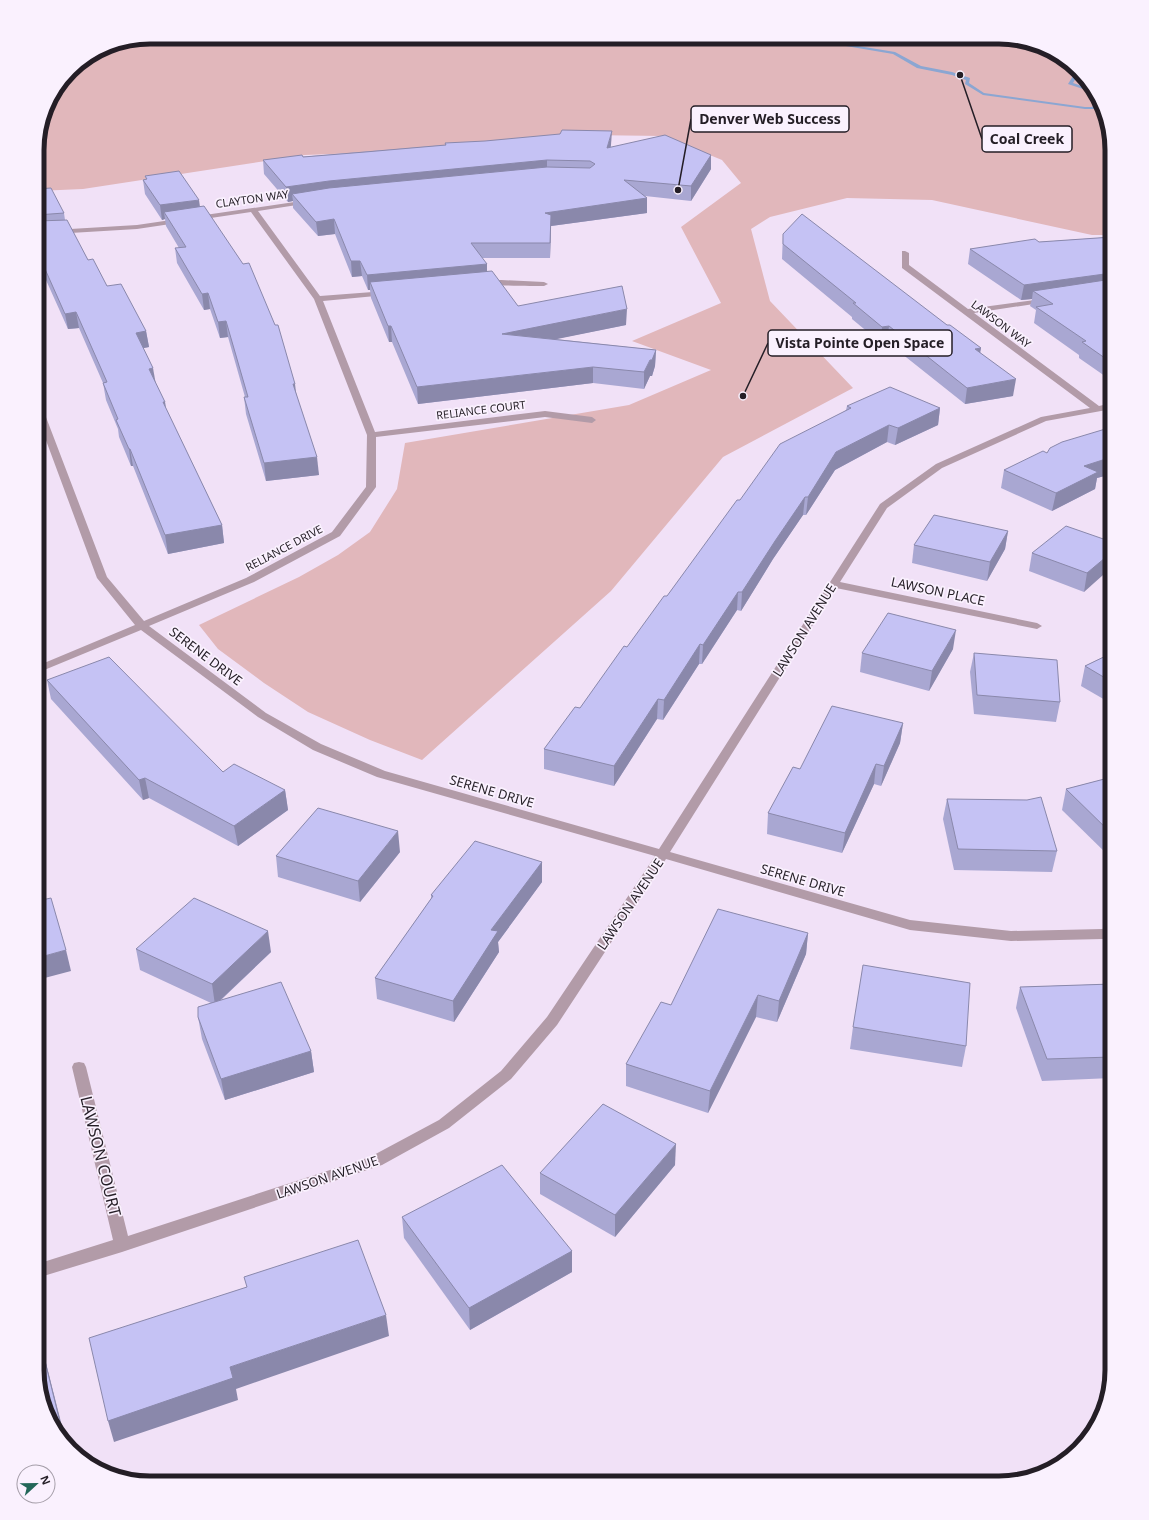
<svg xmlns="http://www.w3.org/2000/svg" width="1149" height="1520" font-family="'Noto Sans',sans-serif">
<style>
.green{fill:#e1b7bb}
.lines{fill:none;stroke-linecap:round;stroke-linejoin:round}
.stream{fill:#8ba6d2;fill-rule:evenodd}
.minor{fill:#b29ba8;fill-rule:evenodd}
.wall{fill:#a9a7d2}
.shaded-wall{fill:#8a88ab}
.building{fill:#c5c2f4;stroke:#8a88ab}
.labels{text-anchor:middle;stroke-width:3.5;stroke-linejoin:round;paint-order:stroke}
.far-street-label{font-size:11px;fill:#241e26;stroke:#faf1fe}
.street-label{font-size:13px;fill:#241e26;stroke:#faf1fe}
.near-street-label{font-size:16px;fill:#241e26;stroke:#faf1fe}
.rim{fill:none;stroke:#241e26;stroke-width:5}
.leader{fill:none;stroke:#241e26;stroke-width:1.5}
.callout-dot{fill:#241e26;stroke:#faf1fe;stroke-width:1.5}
.callout{fill:#faf1fe;stroke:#241e26;stroke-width:1.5}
.callout-label{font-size:14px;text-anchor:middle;font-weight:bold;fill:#241e26}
</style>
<rect width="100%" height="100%" fill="#f1e1f7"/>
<path class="green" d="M150,37H1006L1056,52L1093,87L1112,150V235H1092L932,200L847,198L770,217L751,229L770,301L853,388L723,457L611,591L422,760L370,740L308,712L264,683L218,649L199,625L299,577L338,555L370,532L397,489L405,443L629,405L711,370L632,341L721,303L681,227L741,183L722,160L663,136L586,135L386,152L305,155L83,189L37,191V142L49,100L75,65L107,46Z"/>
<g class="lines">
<g class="stream">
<path d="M656,37H691L670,40Z"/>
<path d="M813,37H819L834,42L895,52L921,66L952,72L970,78L969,83L984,93L1085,107H1092L1097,100L1098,104L1096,109H1085L983,95L965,84L966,80L952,75L917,68L893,54L834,44Z"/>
<path d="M1080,75L1082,77L1076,78L1073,83L1094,90L1095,93L1068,84L1073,76Z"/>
</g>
<g class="minor">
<path d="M308,200L311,202L310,203L258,211L320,296L386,291L390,293L386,295L323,301L375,432L545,411L592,417L596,420L592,423L545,417L376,437V487L340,536L254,582L149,626L266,713L321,744L385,771L659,849L880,504L936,464L1041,417L1090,408L902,268V251H905L909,253V265L968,309L1050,298V302H1047L974,313L1099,406L1112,403V409L1046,421L942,468L887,508L840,582L1037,623L1042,626L1037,629L836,588L670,852L910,920L1011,931L1102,929L1112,926V936L1103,939L1011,941L910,930L666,859L557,1025L511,1079L449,1128L382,1165L122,1252L37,1278V1264L113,1240L72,1067L74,1063L79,1062L84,1063L86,1067L128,1236L370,1157L439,1120L501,1071L547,1017L655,856L377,777L313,750L258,717L141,630L37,673V666L135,625L97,578L37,416V401L41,404L107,577L144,621L246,578L332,532L366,487L367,435L314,299L251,212L137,229L37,235V231L137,225Z"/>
<path d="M501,280L544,282L548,284L544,286C535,286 484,286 480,283L484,281Z"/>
</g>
</g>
<g class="wall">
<path d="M445,143L611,145V148L711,155V169L691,201L645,196L647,198V213L551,226L550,258H482L487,264V271L518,306L626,325L555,339L656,350L655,366L652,376H650L644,389L593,383L418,404L392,342H389L371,298L370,290H368L362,276L352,277L335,234L318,236L293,208V201L288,202L264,174L263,160L445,145Z"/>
<path d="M145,176L200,207L296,393L319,475L266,481L246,414L244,397H245L228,337L220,338L210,309L204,310L177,263L175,248H179L166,226L165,219L162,220L145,194L143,180L146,179Z"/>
<path d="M37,189L64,213L65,220L88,260L107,286L146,331L149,347L143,348L155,383L165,402L166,409L222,525L224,543L168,554L133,466H131L119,437L118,429L106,400L103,383L79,328L68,329L37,260Z"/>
<path d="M783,234L947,325L981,348L980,352L1013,396L965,404L887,342L881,343L852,319V317L782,259Z"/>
<path d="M1112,237V381L1079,358V355L1034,323L1036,310L1030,306L1032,299L1021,300L968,264L970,249L1039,242Z"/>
<path d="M847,406L940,408L938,425L895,445L887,442L835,470L806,515H803L773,559L741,611L737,610L702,664H699L663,720L657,719L614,786L544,769V749L580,708L667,596L740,500L846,410Z"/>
<path d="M1112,427V474L1097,478L1095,489L1052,511L1001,488L1004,470Z"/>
<path d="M1008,531L1005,549L987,581L912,563L914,545Z"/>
<path d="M1112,542L1084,592L1029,571L1032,553Z"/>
<path d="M1112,592V603L1110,600Z"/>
<path d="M953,649L929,691L860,672L862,653Z"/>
<path d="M974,653L1060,702L1056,722L974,714L970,672Z"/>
<path d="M1112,653V704L1081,686L1085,666Z"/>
<path d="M47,680L223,772L285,790L288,810L238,846L149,798L143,800L51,699Z"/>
<path d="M903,723L900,743L881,786L874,784L842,853L767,834L768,813L800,769Z"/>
<path d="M1112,777V859L1062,810L1066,789Z"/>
<path d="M947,799L1057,851L1052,872L954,870L943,819Z"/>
<path d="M400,852L360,902L278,877L276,856Z"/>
<path d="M542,862V882L498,942L499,952L454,1022L377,999L375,978L431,899V895Z"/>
<path d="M808,933L806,954L777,1022L756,1017L708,1113L626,1086V1064Z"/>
<path d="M136,949L271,952L221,1000L311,1051L314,1072L225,1100L202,1039L198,1017L211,1003L140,970Z"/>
<path d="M1112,984V1078L1042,1081L1016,1008L1020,987Z"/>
<path d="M853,1027L966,1046L962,1067L850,1049Z"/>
<path d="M675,1165L615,1237L540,1194V1173Z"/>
<path d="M402,1217L572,1251V1272L470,1330L404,1238Z"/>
</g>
<g class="shaded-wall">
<path d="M612,131L611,145L606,162L607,148Z"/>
<path d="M711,155V169L691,201V186Z"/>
<path d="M547,160V174L292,194L293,201L288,202L286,187L329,181Z"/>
<path d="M647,198V213L551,226L550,258V243L545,213Z"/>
<path d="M199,200L201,214L164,212L165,219L162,220L160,205Z"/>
<path d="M334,219L335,234L318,236L316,222Z"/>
<path d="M351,261H360L362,276L352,277Z"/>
<path d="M487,264V280L370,282V290H368L367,275Z"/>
<path d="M1112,273V288L1033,291L1032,299L1021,300L1024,285Z"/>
<path d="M208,293L210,309L204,310L202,294Z"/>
<path d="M627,309L626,325L503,350L502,334Z"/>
<path d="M76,312L79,328L68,329L65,314Z"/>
<path d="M226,321L228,337L220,338L218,322Z"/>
<path d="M388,326H391L392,342H389Z"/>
<path d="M889,326L887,342L881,343L882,327Z"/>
<path d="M146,331L149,347L139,349L136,333Z"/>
<path d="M981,348L978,364L975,349Z"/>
<path d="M656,350L655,366L652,376H650L644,389V372Z"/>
<path d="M593,367V383L418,404L417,387Z"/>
<path d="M153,368L156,385L149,369Z"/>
<path d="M1016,379L1013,396L965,404L967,388Z"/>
<path d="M293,384H295L297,401Z"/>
<path d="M163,402H165L167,418Z"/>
<path d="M940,408L938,425L895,445L898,428Z"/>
<path d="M889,425L887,442L835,470L806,515L808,497L836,452Z"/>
<path d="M129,449H130L133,466H131Z"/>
<path d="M317,457L319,475L266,481L264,463Z"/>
<path d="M1112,457V474L1097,478L1095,489L1052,511L1056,493L1084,466Z"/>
<path d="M805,497L803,515L773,559L741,611L742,592L775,541Z"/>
<path d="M222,525L224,543L168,554L165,535Z"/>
<path d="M1008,531L1005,549L987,581L990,562Z"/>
<path d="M1112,552V567L1084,592L1087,573Z"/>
<path d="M738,592L737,610L702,664L703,645Z"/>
<path d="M956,630L953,649L929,691L932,671Z"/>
<path d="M700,644L699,664L663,720L664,700Z"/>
<path d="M658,699L657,719L614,786V766Z"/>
<path d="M903,723L900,743L881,786L884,766Z"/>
<path d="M876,764L874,784L842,853L845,833Z"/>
<path d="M145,778L149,798L143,800L139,780Z"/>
<path d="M285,790L288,810L238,846L234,826Z"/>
<path d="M398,831L400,852L360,902L358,881Z"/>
<path d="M542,862V882L498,942L499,952L454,1022L453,1001L491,930Z"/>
<path d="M268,931L271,952L215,1005L212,984Z"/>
<path d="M808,933L806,954L777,1022L779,1001Z"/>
<path d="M66,950L71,971L37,980V958Z"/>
<path d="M758,995L756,1017L708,1113L710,1091Z"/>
<path d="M311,1051L314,1072L225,1100L221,1079Z"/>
<path d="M676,1144L675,1165L615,1237V1215Z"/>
<path d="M572,1251V1272L470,1330L469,1308Z"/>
<path d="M386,1315L389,1336L236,1389L238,1400L114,1442L108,1421L230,1367Z"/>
<path d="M40,1341L46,1363L66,1442L56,1433L54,1425Z"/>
</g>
<g class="building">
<path d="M562,130L612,131L607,148L665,135L711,155L691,186L624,180L647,198L545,213L551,215L550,243H471L487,264L367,275L360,261H351L334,219L316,222L292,194L329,188L547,167L590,168L595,164L590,161L547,160L329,181L286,187L263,160L302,155L303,157L365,152L446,145L445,143L485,141L560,134Z"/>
<path d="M179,171L199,200L160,205L143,180L147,179L145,176Z"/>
<path d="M51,188L64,213L37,215V189Z"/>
<path d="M204,206L243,264L249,263L275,325H278L295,384H293L317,457L264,463L244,397H248L226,321L218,322L208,293L202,294L175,248L186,247L164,212Z"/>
<path d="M802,214L947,325H950L981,348L975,349L1016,379L967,388L889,326L882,327L853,303H856L783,244V234Z"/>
<path d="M67,220L88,260L93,259L107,286L121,284L146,331L136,333L153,368L149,369L165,402H163L222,525L165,535L130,449H129L116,420L118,419L103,383L107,382L76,312L65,314L37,251V221Z"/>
<path d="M1112,237V273L1024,285L970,249L1035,239L1039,242Z"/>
<path d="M492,271L518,306L622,286L627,309L502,334L656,350L652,360H650L644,372L593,367L417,387L391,326H388L370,282Z"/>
<path d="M1112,279V363L1082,342L1086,341L1036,307L1053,304L1033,291Z"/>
<path d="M890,387L940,408L898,428L889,425L836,452L808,497H805L775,541L742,592H738L703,645L700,644L664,700L658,699L614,766L544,749L575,707L580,708L624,646L627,647L664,596H667L737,500H740L780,444L851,408L847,406Z"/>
<path d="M1112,427V457L1084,466L1098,472L1056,493L1004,470L1043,451L1047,453L1050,448L1062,442Z"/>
<path d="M934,515L1008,531L990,562L914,545Z"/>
<path d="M1066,526L1112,542V552L1087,573L1032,553Z"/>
<path d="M888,613L956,630L932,671L862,653Z"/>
<path d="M974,653L1057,660L1060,702L977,695Z"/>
<path d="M1112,653V682L1085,666Z"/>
<path d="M109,657L223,772L234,764L285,790L234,826L145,778L139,780L47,680Z"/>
<path d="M832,706L903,723L884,766L876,764L845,833L768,813L793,767L800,769Z"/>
<path d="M1112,777V834L1066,789Z"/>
<path d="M1041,797L1057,851L958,849L947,799L1027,800Z"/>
<path d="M318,808L398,831L358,881L276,856Z"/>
<path d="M475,841L542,862L491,930L498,931L453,1001L375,978L433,896L431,895Z"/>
<path d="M51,898L66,950L37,958V901Z"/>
<path d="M194,898L268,931L212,984L136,949Z"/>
<path d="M718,909L808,933L779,1001L758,995L710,1091L626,1064L661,1002L671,1005Z"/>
<path d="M863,965L970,983L966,1046L853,1027Z"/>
<path d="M281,982L311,1051L221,1079L198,1017V1007Z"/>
<path d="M1112,984V1057L1047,1059L1020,987Z"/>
<path d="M603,1104L676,1144L615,1215L540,1173Z"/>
<path d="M502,1165L572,1251L469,1308L402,1217Z"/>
<path d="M358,1240L386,1315L230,1367L233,1378L108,1421L89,1338L247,1287L244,1277Z"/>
<path d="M40,1341L60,1422L54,1425L37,1370V1342Z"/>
</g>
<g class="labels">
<g class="far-street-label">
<text transform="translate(252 199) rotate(-8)" y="4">CLAYTON WAY</text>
<text transform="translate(1001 324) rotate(37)" y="4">LAWSON WAY</text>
<text transform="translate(481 410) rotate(-7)" y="4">RELIANCE COURT</text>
<text transform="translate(284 548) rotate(-28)" y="4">RELIANCE DRIVE</text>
</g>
<g class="street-label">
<text transform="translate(938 591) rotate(12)" y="5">LAWSON PLACE</text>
<text transform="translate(804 630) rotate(-58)" y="5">LAWSON AVENUE</text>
<text transform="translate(206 656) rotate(37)" y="5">SERENE DRIVE</text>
<text transform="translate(492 791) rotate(16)" y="5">SERENE DRIVE</text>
<text transform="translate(803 880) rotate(16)" y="5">SERENE DRIVE</text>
<text transform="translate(630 904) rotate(-56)" y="5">LAWSON AVENUE</text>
<text transform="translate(327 1177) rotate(-19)" y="5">LAWSON AVENUE</text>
</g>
<g class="near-street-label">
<text transform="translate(101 1156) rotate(76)" y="6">LAWSON COURT</text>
</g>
</g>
<path d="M0 0H1149V1520H0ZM150 44H999A106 106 0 0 1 1105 150V1370A106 106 0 0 1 999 1476H150A106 106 0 0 1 44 1370V150A106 106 0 0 1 150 44Z" fill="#faf1fe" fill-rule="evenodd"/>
<path class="rim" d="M150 44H999A106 106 0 0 1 1105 150V1370A106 106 0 0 1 999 1476H150A106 106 0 0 1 44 1370V150A106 106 0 0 1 150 44Z"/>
<path class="leader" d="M678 190L691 119M960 75L982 139M743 396L768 343"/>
<g class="callout-dot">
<circle cx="678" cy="190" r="4"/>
<circle cx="960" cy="75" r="4"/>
<circle cx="743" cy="396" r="4"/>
</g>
<g class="callout">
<rect x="691" y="106" width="158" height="26" rx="4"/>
<rect x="982" y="126" width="90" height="26" rx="4"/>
<rect x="768" y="330" width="184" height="26" rx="4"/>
</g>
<g class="callout-label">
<text x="770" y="124">Denver Web Success</text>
<text x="1027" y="144">Coal Creek</text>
<text x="860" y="348">Vista Pointe Open Space</text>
</g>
<g transform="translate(36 1484) rotate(68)"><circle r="19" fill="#faf1fe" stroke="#a49da8"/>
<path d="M0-3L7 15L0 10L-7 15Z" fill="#236759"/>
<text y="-6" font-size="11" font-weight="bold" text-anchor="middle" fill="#241e26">N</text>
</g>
</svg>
